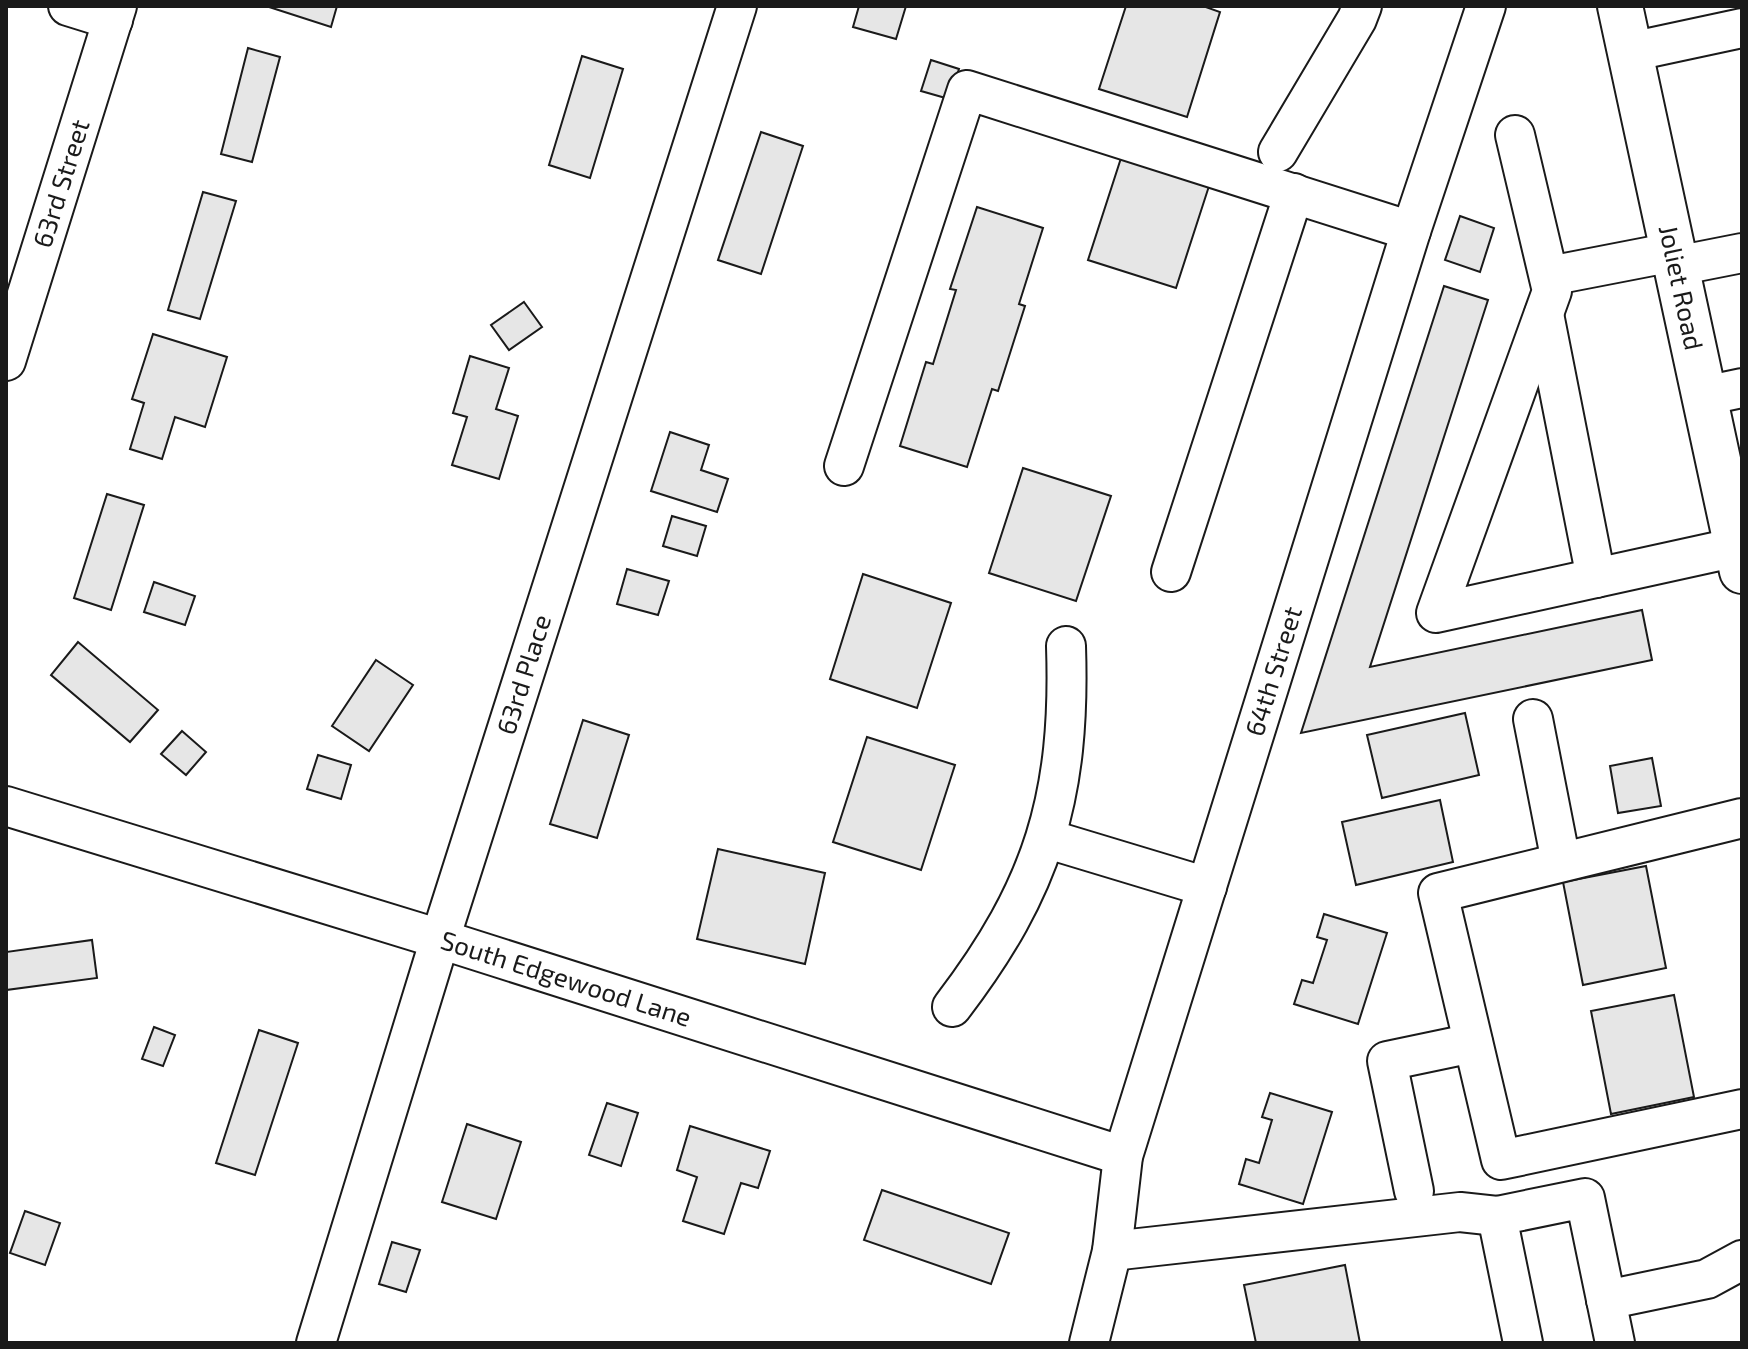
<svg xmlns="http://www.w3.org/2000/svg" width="1748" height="1349" font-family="'Exo 2',sans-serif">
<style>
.building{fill:#e6e6e6;stroke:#1a1a1a;stroke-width:2}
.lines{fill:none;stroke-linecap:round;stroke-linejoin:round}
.minor-casing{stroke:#1a1a1a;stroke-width:42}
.major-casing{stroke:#1a1a1a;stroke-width:48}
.minor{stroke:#fff;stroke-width:38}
.major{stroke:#fff;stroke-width:44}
.labels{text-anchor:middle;stroke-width:6;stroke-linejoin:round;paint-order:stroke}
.street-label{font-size:26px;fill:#1a1a1a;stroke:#fff}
</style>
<rect width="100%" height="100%" fill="#fff"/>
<g class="building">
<path d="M266,6H337L331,27Z"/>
<path d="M859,6H906L896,39L853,27Z"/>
<path d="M1126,6H1203L1220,12L1187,117L1099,89Z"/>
<path d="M248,48L280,57L252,162L221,154Z"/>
<path d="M582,56L623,69L590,178L549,165Z"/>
<path d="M931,60L959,69L949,99L921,91Z"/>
<path d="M761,132L803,146L761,274L718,260Z"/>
<path d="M1122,155L1210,183L1176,288L1088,260Z"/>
<path d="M203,192L236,201L200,319L168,310Z"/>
<path d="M977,207L1043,228L1019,304L1025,306L998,391L992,389L967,467L900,446L926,362L933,364L956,290L950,289Z"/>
<path d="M1460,216L1494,228L1480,272L1445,260Z"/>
<path d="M1444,286L1488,300L1370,667L1642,610L1652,660L1301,733Z"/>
<path d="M524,302L542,327L509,350L491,325Z"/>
<path d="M153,334L227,357L205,427L175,417L162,459L130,449L144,403L132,399Z"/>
<path d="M470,356L509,368L496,409L518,416L499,479L452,465L467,417L453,413Z"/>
<path d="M670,432L709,445L701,470L728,479L717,512L651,491Z"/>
<path d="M1023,468L1111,496L1076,601L989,573Z"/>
<path d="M107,494L144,505L111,610L74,598Z"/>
<path d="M672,516L706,526L697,556L663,546Z"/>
<path d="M627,569L669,581L658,615L617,604Z"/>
<path d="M863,574L951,603L917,708L830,679Z"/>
<path d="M154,582L195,596L185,625L144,612Z"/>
<path d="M78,642L158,710L130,742L51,675Z"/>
<path d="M376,660L413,685L369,751L332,726Z"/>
<path d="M1465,713L1479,775L1382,798L1367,735Z"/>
<path d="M583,720L629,735L597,838L550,824Z"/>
<path d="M182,731L206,752L186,775L161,754Z"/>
<path d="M867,737L955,765L921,870L833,842Z"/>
<path d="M318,755L351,765L341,799L307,789Z"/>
<path d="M1652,758L1661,806L1618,813L1610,766Z"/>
<path d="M1440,800L1453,862L1356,885L1342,822Z"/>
<path d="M718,849L825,873L805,964L697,939Z"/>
<path d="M1646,866L1666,968L1583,985L1563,882Z"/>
<path d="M1324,914L1387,933L1358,1024L1294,1004L1302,980L1313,983L1327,940L1317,937Z"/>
<path d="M92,940L97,978L6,990V952Z"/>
<path d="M1674,995L1694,1097L1611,1114L1591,1011Z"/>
<path d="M154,1027L175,1035L163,1066L142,1059Z"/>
<path d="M259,1030L298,1043L255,1175L216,1163Z"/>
<path d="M1270,1093L1332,1112L1303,1204L1239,1184L1246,1159L1259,1163L1272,1120L1262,1117Z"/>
<path d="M607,1103L638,1113L621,1166L589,1155Z"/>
<path d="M467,1124L521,1142L496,1219L442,1202Z"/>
<path d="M690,1126L770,1151L758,1188L741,1183L724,1234L683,1221L697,1177L677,1170Z"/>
<path d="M882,1190L1009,1233L991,1284L864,1240Z"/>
<path d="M25,1211L60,1223L45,1265L10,1253Z"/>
<path d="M392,1242L420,1250L406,1292L379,1284Z"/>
<path d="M1345,1265L1360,1343H1256L1244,1285Z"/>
</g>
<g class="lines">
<defs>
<g id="minor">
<path d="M68,6L113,20"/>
<path d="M1630,52L1742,28"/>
<path d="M1515,135L1552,291L1436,613L1737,547"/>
<path d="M1278,152L1357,19L1362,6"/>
<path d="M1676,266L1742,253"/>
<path d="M1549,276L1673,252"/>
<path d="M1544,314L1596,578"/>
<path id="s1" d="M6,361L117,6"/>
<path d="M1704,396L1742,388"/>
<path d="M844,466L967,90L1411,231"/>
<path d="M1171,572L1294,193"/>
<path d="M1533,719L1561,862"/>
<path id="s2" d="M6,806L440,939L1123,1156"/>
<path d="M1742,818L1438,893L1501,1160L1742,1109"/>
<path d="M1048,839L1207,887"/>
<path d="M952,1007C1043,888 1071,796 1066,646"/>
<path d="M1414,1191L1387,1061L1473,1043"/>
<path d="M1112,1251L1460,1212L1497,1216"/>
<path d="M1606,1300L1707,1279L1742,1260"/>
<path id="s3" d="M316,1343L440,939L737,6"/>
<path id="s4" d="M1089,1343L1112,1251L1123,1156L1411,231L1486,6"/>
<path d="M1523,1343L1497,1216L1585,1198L1615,1343"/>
</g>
<g id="major">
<path id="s5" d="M1620,6L1742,571"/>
</g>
</defs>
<use href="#minor" class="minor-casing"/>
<use href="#major" class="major-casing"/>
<use href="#minor" class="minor"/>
<use href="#major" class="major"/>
</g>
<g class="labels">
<g class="street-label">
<text dy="9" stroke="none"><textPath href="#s1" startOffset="186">63rd Street</textPath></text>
<text dy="9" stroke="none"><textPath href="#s5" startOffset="288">Joliet Road</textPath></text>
<text dy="9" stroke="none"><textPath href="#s4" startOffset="698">64th Street</textPath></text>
<text dy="9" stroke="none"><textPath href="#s3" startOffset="700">63rd Place</textPath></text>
<text dy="9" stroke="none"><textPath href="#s2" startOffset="586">South Edgewood Lane</textPath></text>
</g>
</g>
<rect width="1748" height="1349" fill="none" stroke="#1a1a1a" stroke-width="16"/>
</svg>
